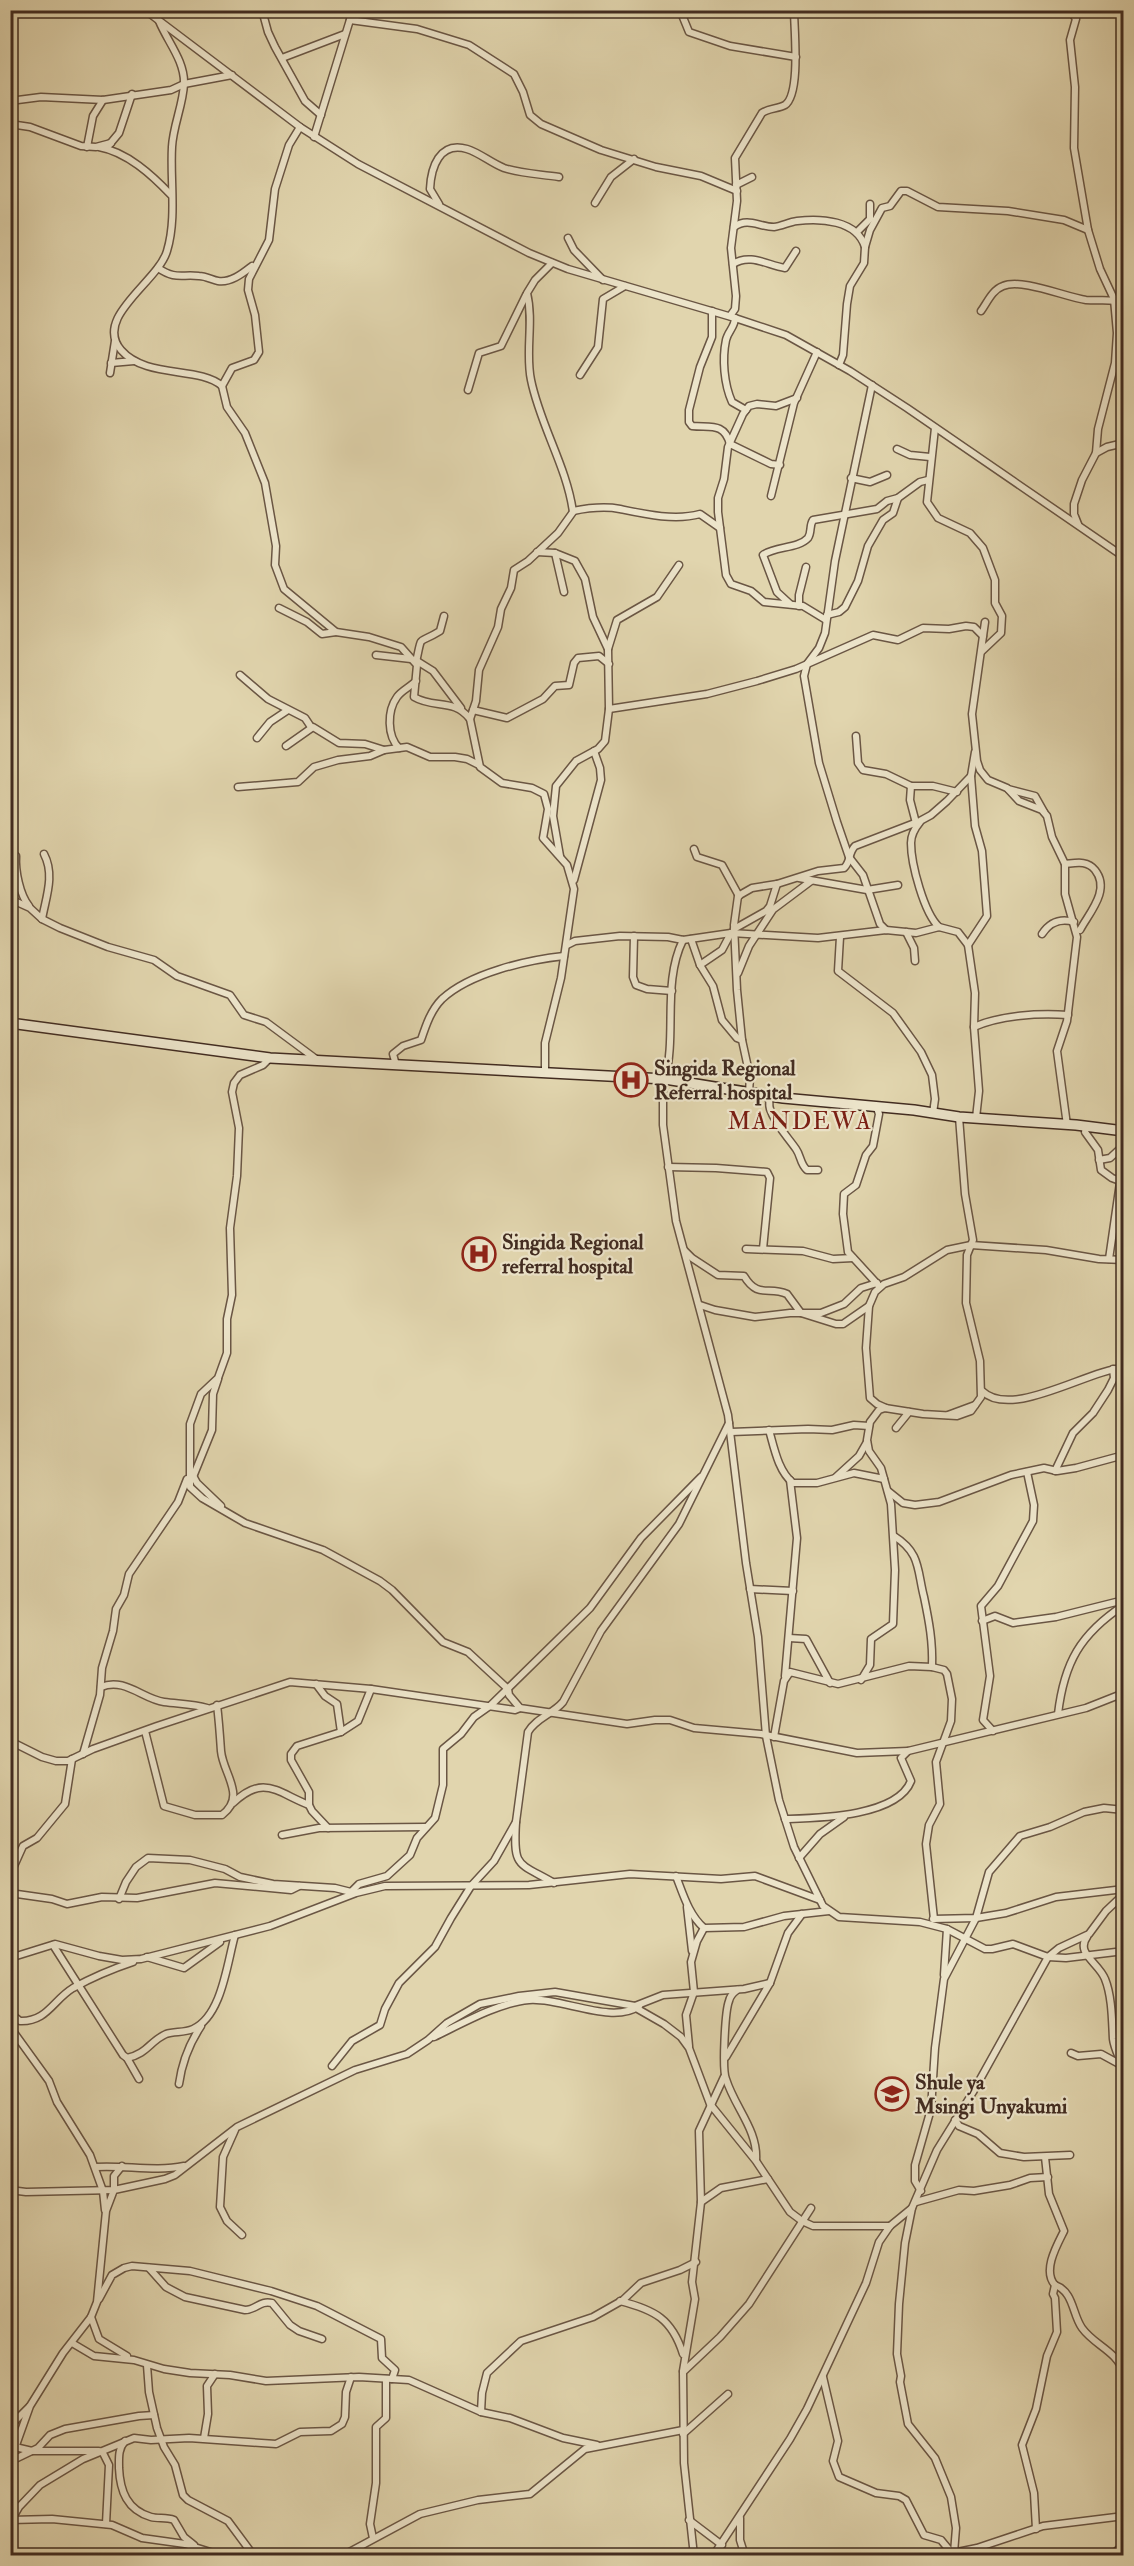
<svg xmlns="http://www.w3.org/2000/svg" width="1134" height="2566" font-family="'IM FELL Double Pica',serif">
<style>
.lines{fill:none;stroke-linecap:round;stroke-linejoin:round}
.minor-casing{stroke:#6a5644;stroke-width:9}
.secondary-casing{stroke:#422c21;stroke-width:12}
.minor{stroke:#ece4ca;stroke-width:6}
.secondary{stroke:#ece4ca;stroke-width:9}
.labels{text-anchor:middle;stroke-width:4.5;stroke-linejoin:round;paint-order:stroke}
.poi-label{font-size:21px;font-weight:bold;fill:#422c21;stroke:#ece4ca;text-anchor:start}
.quarter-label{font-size:24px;letter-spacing:1.5px;fill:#7a1f14;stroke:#ece4ca}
</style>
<rect width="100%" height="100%" fill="#e1d5ae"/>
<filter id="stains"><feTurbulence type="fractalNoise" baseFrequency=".00333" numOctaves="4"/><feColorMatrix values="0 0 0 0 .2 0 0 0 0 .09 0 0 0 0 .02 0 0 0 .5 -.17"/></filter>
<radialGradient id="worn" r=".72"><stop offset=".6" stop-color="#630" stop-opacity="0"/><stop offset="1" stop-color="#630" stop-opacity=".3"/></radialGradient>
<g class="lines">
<defs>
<g id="minor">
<path d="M145,10L300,127L358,164L529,253L568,269L735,318L786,335L850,371L907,408L1124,557"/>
<path d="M262,10L268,32L275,47L305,101L321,115"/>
<path d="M680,10L689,32L730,46L796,57"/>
<path d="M1070,10L1076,19L1070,40L1075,87L1074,148L1088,230L1100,269L1114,299L1117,333L1115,363L1098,429L1096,453L1082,480L1074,504V514L1078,524"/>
<path d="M350,20L417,29L469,45L514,74L523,92L530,115L541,124L601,150L656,167L701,176L737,191"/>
<path d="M159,21C167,41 185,61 184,84C183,105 173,126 172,147C170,180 177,218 167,251C158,282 93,317 121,350C146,379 199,366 222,386L227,407L245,433L265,483L276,546L275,565L284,589L336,632L369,637L401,647L417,665L414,697C434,709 454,698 470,719"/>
<path d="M282,58L345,34"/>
<path d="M10,101L41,97L103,100L171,90L184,84L232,75"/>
<path d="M10,124L30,127L81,146L96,147L111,143"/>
<path d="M314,137L353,10"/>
<path d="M109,145L119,133L132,94"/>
<path d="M87,147L93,116L103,100"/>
<path d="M99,147C127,152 152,175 171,195"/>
<path d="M736,185L752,177"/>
<path d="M595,203L611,177L634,159"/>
<path d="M439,204L430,189C431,168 439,141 467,149C480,153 491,163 504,168C522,174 541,174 559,177"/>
<path d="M734,227C748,217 759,227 774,227C782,226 789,222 797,221C820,218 857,220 865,247"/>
<path d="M857,232L870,219V204"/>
<path d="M568,238L574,250L603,280"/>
<path d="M733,264C750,253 767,265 785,268L796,251"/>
<path d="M158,268C176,280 181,274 199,276C206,276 212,280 218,281C231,283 243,273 252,266"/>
<path d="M712,311V337L700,367L689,410V422L692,426C710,428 724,422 730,444L771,464L780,465"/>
<path d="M981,311C987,303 992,290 1003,286C1022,278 1065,297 1086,300C1099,301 1111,299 1124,302"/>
<path d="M730,316L735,309L736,296L731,248L737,201L735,158L762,113C769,108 778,109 785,105C801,94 794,28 794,10"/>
<path d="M735,318C735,327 728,331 726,340C722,359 724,384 732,402L746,410"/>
<path d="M1118,343L1124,333"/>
<path d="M111,363L134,361"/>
<path d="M839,365L843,355L847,304L850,286L864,263L865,247L870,230L882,208L890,206L901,191H907L938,207L1008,211L1064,220L1088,230"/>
<path d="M110,373L115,341"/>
<path d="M580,375L598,347L603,299L625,286"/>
<path d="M872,385L835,561L825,633L819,648L807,664L804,676L819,763L837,822L849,857L863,875L880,924L886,930"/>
<path d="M222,386L232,368L254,360L259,352L255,315L248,290L249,279L269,240L275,189L289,145L300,127"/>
<path d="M468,390L479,353L501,346L526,295"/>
<path d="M797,398L776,406L757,404L749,406L743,414L728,447L724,479L718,498V512L726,575L731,584L751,591L764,602L803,606L826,620"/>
<path d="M935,428L927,502L938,518L970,533L983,548L995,580V603L1002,616L1001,633L982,651"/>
<path d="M897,449L910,455L930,457"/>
<path d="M1096,453L1107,447L1124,443"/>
<path d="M851,478L870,482L887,475"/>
<path d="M771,496L794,403L817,352"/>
<path d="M573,511C588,508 604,506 620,509C644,514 675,521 700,514L720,528"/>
<path d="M537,552L555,553L575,561L585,579L593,617L608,649L609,709L605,741L598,749L576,761L556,786L553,816L560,856"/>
<path d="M555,553L564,592"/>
<path d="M790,604L777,592L763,555C775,546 798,549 808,538C812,532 809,526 813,520L877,509L887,501L898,498L920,482L928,480"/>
<path d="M799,606V595L806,567"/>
<path d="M279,608L307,622L322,634L336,632"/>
<path d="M827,615L839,612L845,607L858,581L868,546L883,520L893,513L898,498"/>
<path d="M985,622L972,714L977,761L980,770L988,780L1007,788L1019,801L1042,810L1047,816L1052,837L1065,864V894L1077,937L1067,1021L1057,1051L1067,1125"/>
<path d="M608,649L617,620L657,597L679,565"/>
<path d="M376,655L411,659"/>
<path d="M417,661L433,671L461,708"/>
<path d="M416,662C423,632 416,646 440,631L444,616"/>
<path d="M240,675L268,699L305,718L311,727"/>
<path d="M609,709L707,694L757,681L796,669L873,635L898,640L923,628L949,629L966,626L974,627L983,636"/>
<path d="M473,710L507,718L543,699L555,686L569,685L574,663L578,658L599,656L609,664"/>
<path d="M856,736L858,763L863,770L886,774L911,786H933L957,792"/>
<path d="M257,738L270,722L288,710"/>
<path d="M286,746L313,727L339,743L365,744L384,750L407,747L430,757H455L467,759L479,765"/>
<path d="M399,748C387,736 387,711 397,697C401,691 410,687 416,681"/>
<path d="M911,786L910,800L916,823"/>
<path d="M238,787L298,782L314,767L338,760L370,756L384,750"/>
<path d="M1008,789L1035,796L1044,812"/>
<path d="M920,822C915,828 911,836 911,843C911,864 924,913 939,927"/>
<path d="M694,849L697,857L722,865L739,896"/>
<path d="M16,856C15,871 20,895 29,906"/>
<path d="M1065,864C1076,863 1087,860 1095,870C1111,890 1089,913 1080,930"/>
<path d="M799,878L867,890L898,885"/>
<path d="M574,880L601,780L600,768L594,751"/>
<path d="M10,899L30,908L42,919L60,928L108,947L154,960L177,976L230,995L244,1015L266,1022L316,1059"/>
<path d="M771,911L811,881"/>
<path d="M42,919C46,897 55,875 44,854"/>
<path d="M734,929L766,911L770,906L777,884"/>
<path d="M906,932L914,948L915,961"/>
<path d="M1042,934C1050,922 1060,918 1074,922"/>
<path d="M634,936L633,977L636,985L647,989L672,991"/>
<path d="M840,937L838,971L893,1013L921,1052L932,1075L935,1099L933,1113"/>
<path d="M691,939L700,965L713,986L722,1020L737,1038L742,1040L750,1077L749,1092"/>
<path d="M567,945L575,941L620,936L668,937L683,940L731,933L818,938L886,930L916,933L939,927L958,932L968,945L975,993L974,1027L979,1091L976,1118"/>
<path d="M968,945L987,916L982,851L975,826L971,776"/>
<path d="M700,965L722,950L731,933"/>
<path d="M738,973L749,946L772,911"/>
<path d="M974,1027C1001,1015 1039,1013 1068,1015"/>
<path d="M742,1040L737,990L734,925L738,896L752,888L777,884L818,871L844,868C851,862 848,853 855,846L920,821L931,815L947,801L971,776L975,752"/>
<path d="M270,1058L263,1065L240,1075L234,1083L232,1092L239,1128L237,1176L230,1228L232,1295L227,1319V1353L218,1378L201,1394L190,1424V1487L202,1498L245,1523L323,1550L380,1581L392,1590L443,1642L468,1652L508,1689L509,1695L520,1708L627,1724L655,1720H670L694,1728L761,1734L857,1753L908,1751"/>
<path d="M396,1065L393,1054L403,1046L421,1040C426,1025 431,1010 442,999C470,973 527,960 564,956"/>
<path d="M545,1073V1043L561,978L574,889L567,865L543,838L548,809L544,794L532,788L502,783L480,767L470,719L476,701L479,670L498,627L501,609L511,588L514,570L528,561L558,533L573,512C567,467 540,425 531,380C525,352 534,322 527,293L535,280L552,263"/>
<path d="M659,1079L663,1086V1125L676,1221L728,1415L746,1563L758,1637L766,1736L779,1800L794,1847L823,1906L839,1917L920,1922L947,1929L985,1949H992L1013,1944L1048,1957L1066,1958L1124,1951"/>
<path d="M665,1079C677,1034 662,983 683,940"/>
<path d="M768,1095C771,1101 768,1103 770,1109C775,1124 787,1136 796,1149C801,1156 800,1164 807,1170H818"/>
<path d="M877,1108L879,1114L873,1146L866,1155L856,1185L844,1194L843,1214L848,1252L880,1287"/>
<path d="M1086,1127L1085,1132L1098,1150L1101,1170L1112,1178L1120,1181"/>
<path d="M1099,1160L1110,1158L1124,1145"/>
<path d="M668,1167L716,1168L767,1172L770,1178L763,1249"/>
<path d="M746,1249L803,1251L833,1259L853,1258"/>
<path d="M685,1251L692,1258L718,1275L744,1276C758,1299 768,1286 787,1294L801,1313L836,1324H843L869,1306"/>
<path d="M1109,1259L1124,1155"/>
<path d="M700,1305L715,1310L755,1317L790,1313H821L844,1304L861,1288L877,1283"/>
<path d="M982,1391C1012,1420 1089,1369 1124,1368"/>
<path d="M886,1408L877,1404L870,1398L866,1348L869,1306L875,1292L884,1284L904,1277L947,1250L971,1245L1046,1250L1099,1259L1124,1260"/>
<path d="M948,1415L975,1405"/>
<path d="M896,1428L909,1412"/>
<path d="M769,1430C774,1447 778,1471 793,1483H817L854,1473L884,1479"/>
<path d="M731,1432L808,1429L832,1430L854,1425L869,1426"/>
<path d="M1055,1471L1073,1433L1093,1413L1108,1390L1114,1378L1113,1369"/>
<path d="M192,1474L197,1483L221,1506"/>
<path d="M193,1477L212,1430L213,1394L218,1379"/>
<path d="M836,1477L859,1456L867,1442"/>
<path d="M888,1491L903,1503L915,1505L939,1502L1011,1475L1044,1468L1057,1471L1076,1468L1124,1455"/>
<path d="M894,1536C921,1553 917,1570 924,1597C929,1621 933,1642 932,1667"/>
<path d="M750,1589L793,1591"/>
<path d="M982,1621L995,1616L1013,1623L1056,1617L1124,1600"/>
<path d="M789,1638L806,1639L830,1683"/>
<path d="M785,1676L797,1538L790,1480"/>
<path d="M861,1680L870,1665L871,1639L893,1624L895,1570L891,1504L881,1468L869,1451L867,1440L870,1422L879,1410L885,1408L923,1414L957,1416L971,1411L981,1397L980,1361L966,1303L967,1255L973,1240L965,1194L959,1117"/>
<path d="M316,1684L325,1696L337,1704L341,1732"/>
<path d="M101,1687C124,1677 143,1699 164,1702C179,1704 193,1704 207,1708"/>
<path d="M1058,1714C1064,1663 1080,1634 1124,1605"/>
<path d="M145,1731L164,1806L195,1815H222C247,1796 223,1774 221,1751C220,1736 219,1721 217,1705"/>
<path d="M993,1731L983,1720L990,1676L981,1606L998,1586L1033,1521L1034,1505L1027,1472"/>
<path d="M774,1737L784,1681L790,1672L838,1684L909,1666L932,1667L944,1670L947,1674L952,1699L951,1721L936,1762L940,1804L929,1825L926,1844L934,1919"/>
<path d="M10,1741L42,1757L56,1761H68L93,1749L157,1726L290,1682L371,1689L515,1710L520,1708"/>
<path d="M83,1754L100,1695L102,1668L113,1631L116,1609L124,1595L129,1574L178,1502L187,1479"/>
<path d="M233,1803C264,1774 276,1792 309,1805"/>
<path d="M785,1819C817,1818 897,1817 911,1781L901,1758L908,1751L1086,1708L1124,1693"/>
<path d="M516,1822C513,1869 518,1862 554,1883"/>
<path d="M328,1828L312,1811L309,1805V1792L291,1760V1754L297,1746L341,1732L358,1721L371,1689"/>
<path d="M282,1835L319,1828L426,1827"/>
<path d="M799,1858L820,1834L844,1817"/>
<path d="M10,1875L23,1846L37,1838L65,1804L72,1759"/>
<path d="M676,1876C683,1894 689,1915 704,1928L744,1927L784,1916L829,1911"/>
<path d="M10,1891L17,1894L52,1899L67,1904L102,1897L137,1898L215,1883L291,1890L299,1886"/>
<path d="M352,1891L359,1884L387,1876L410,1855L417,1838L435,1818L443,1785V1749L461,1734L474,1717L491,1705L590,1608L641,1538L701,1477"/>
<path d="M119,1899L126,1882L136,1867L148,1858L190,1860L225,1869L240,1877L273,1884L335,1888L355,1893"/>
<path d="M687,1907L692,1951"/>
<path d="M933,1919L976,1918L1006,1913L1056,1897L1124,1889"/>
<path d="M1087,1937C1075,1953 1099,1963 1105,1979C1112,1996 1112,2021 1113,2039C1114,2048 1119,2057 1122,2065"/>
<path d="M53,1945L123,2055L127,2058L139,2079"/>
<path d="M147,1957L184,1968L220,1942"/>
<path d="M10,1958L55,1944L99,1956L122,1960L141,1959L270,1926L356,1893L385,1886L529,1885L630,1874L721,1879L755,1876L820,1900"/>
<path d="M944,1975L947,1929"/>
<path d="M737,1990C733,1993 730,1996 729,2001C725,2011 722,2070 726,2079C735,2108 758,2130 756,2160"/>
<path d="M636,2008L664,2024L681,2037L689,2048L710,2104L756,2161L790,2212L802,2221L813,2226H890"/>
<path d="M10,2013L20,2021C47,2022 53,2000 73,1988C93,1977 112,1969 133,1962"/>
<path d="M10,2027L49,2081L57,2102L90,2155L103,2191L105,2210"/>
<path d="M434,2037C461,2024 500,2002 529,2000C561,1997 612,2025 639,2006"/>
<path d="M689,2046L686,2015L694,1992L691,1962L697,1941L704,1928"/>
<path d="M1071,2053L1078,2056L1101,2054L1123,2066"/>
<path d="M726,2057L770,1983L788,1933L802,1914"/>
<path d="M127,2058C147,2054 150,2041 166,2034C174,2031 184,2033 193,2029C222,2016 227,1963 235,1935"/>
<path d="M332,2066L352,2041L380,2025L385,2009L399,1983L435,1947L451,1918L471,1886L494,1861L516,1822L528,1732C536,1718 553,1714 563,1702L601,1631L679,1524L729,1423"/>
<path d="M179,2084C182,2062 189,2044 201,2026"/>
<path d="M955,2120L959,2126L978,2134L1000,2153L1024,2157L1070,2155"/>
<path d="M235,2130L223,2157L220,2207L227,2221L242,2235"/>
<path d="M96,2167C125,2165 155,2172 184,2166"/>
<path d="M10,2190L26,2192L114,2190V2176L122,2166"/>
<path d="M921,2191L915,2181V2165L931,2109L935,2048L944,1979L976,1918L989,1872L1020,1836L1050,1827L1084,1812L1104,1808L1124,1810"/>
<path d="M701,2202L721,2188L768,2179"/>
<path d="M916,2202L959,2190L974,2191L1010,2185L1030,2178L1048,2177"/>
<path d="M149,2268L166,2287L185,2297L245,2310C256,2310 260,2300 272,2303L290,2325L299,2331L322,2339"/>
<path d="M1055,2285C1074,2292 1072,2314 1082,2328C1095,2346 1116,2350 1124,2373"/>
<path d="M99,2299L112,2275L124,2268L132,2266L190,2271L271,2291L317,2306L381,2339L382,2358L395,2370L392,2379"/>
<path d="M620,2301C655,2310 672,2319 683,2354"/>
<path d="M91,2317L99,2339L127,2356"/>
<path d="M72,2343L94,2356L134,2360L164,2369L190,2373L230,2375L266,2381L359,2377L409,2380L481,2412L510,2418L563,2438L597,2445"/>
<path d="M147,2365L149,2392L157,2428L164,2447L175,2465L183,2495L188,2500L228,2521L254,2556"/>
<path d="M683,2371L695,2299L692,2282L701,2202L699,2131L724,2077"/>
<path d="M823,2377L838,2441L833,2461L839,2477L876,2493L899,2496L906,2500L924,2535L941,2540L951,2552"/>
<path d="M481,2412L482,2393L487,2373L521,2341L593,2317L623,2300L641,2283L680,2270L696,2262"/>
<path d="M10,2426L29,2407"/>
<path d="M683,2434L728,2394"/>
<path d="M204,2438L208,2414L207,2386L215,2374"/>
<path d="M125,2441C118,2449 119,2458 119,2468C120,2491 127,2510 151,2517C158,2519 166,2517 174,2520L184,2537L194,2545"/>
<path d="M15,2447L32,2451H99L103,2453L109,2465L106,2524"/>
<path d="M11,2461L38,2448L50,2435L65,2429L139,2416L154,2415"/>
<path d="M10,2462L30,2406L63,2353L91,2317L97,2302L106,2211L114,2190L165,2179L175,2175L237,2127L355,2070L407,2054L428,2040L447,2023L480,2004L519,1996L555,1992L635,2006L663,1995L744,1989L770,1983"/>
<path d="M740,2518V2540L745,2556"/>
<path d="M10,2520L52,2519L112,2525L142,2538L185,2544L223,2556"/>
<path d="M689,2520L722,2545"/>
<path d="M1036,2529L1034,2493L1022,2445L1036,2409L1047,2356L1057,2332L1055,2298L1053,2294L1055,2285C1042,2271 1057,2245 1064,2231L1049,2194L1045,2157"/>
<path d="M373,2538L370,2524L376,2483V2427L386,2418V2379"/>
<path d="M954,2553L956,2528L951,2497L935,2458L908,2424L900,2382L901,2376L897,2354L899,2304L905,2243L912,2208L937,2150L973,2092L1048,1957L1059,1948L1089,1934L1106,1911L1124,1894"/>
<path d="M12,2556V2519L19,2507L40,2485L83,2459L134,2438L151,2440L189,2438L276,2444L300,2432L331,2431L342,2424L345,2417L346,2392L351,2377"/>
<path d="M342,2556L420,2514L478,2500L530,2494L585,2449L683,2430"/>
<path d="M694,2556L684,2463L683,2372L720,2337L749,2304L811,2208"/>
<path d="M713,2556L790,2439L807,2409L866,2283L879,2242L890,2226L912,2208"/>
<path d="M938,2556L977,2548L1043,2526L1124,2516"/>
<path d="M1111,2556L1124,2544"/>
</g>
<path id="secondary" d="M10,1023L270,1058L665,1079L783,1098L914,1110L959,1117L1076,1125L1124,1131"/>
</defs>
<use href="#minor" class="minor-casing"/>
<use href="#secondary" class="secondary-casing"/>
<use href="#minor" class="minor"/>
<use href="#secondary" class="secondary"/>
</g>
<defs>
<symbol id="hospital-ring" viewBox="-11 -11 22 22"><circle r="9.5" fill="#ece4ca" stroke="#8f2418" stroke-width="1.5"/><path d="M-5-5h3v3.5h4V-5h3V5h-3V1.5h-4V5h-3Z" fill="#8f2418"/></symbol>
<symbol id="school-ring" viewBox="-11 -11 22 22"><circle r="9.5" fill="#ece4ca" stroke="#8f2418" stroke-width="1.5"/><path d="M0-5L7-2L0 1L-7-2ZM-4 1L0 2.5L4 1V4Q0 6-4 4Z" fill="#8f2418"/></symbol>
</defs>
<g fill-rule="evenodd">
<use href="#hospital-ring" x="612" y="1061" width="38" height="38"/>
<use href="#hospital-ring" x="460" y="1235" width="38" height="38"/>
<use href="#school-ring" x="873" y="2075" width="38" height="38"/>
</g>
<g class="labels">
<g class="poi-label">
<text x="654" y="1075">Singida Regional<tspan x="654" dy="24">Referral hospital</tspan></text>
<text x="502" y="1249">Singida Regional<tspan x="502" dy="24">referral hospital</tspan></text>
<text x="915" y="2089">Shule ya<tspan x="915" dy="24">Msingi Unyakumi</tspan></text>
</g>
<g class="quarter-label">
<text x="800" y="1129">MANDEWA</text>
</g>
</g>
<rect width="1134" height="2566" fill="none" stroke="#e1d5ae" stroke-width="36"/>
<rect x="12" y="12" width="1110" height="2542" fill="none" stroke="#422c21" stroke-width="3"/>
<rect x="18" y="18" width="1098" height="2530" fill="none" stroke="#422c21" stroke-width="1.5"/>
<rect width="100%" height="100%" filter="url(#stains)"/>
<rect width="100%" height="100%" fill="url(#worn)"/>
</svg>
